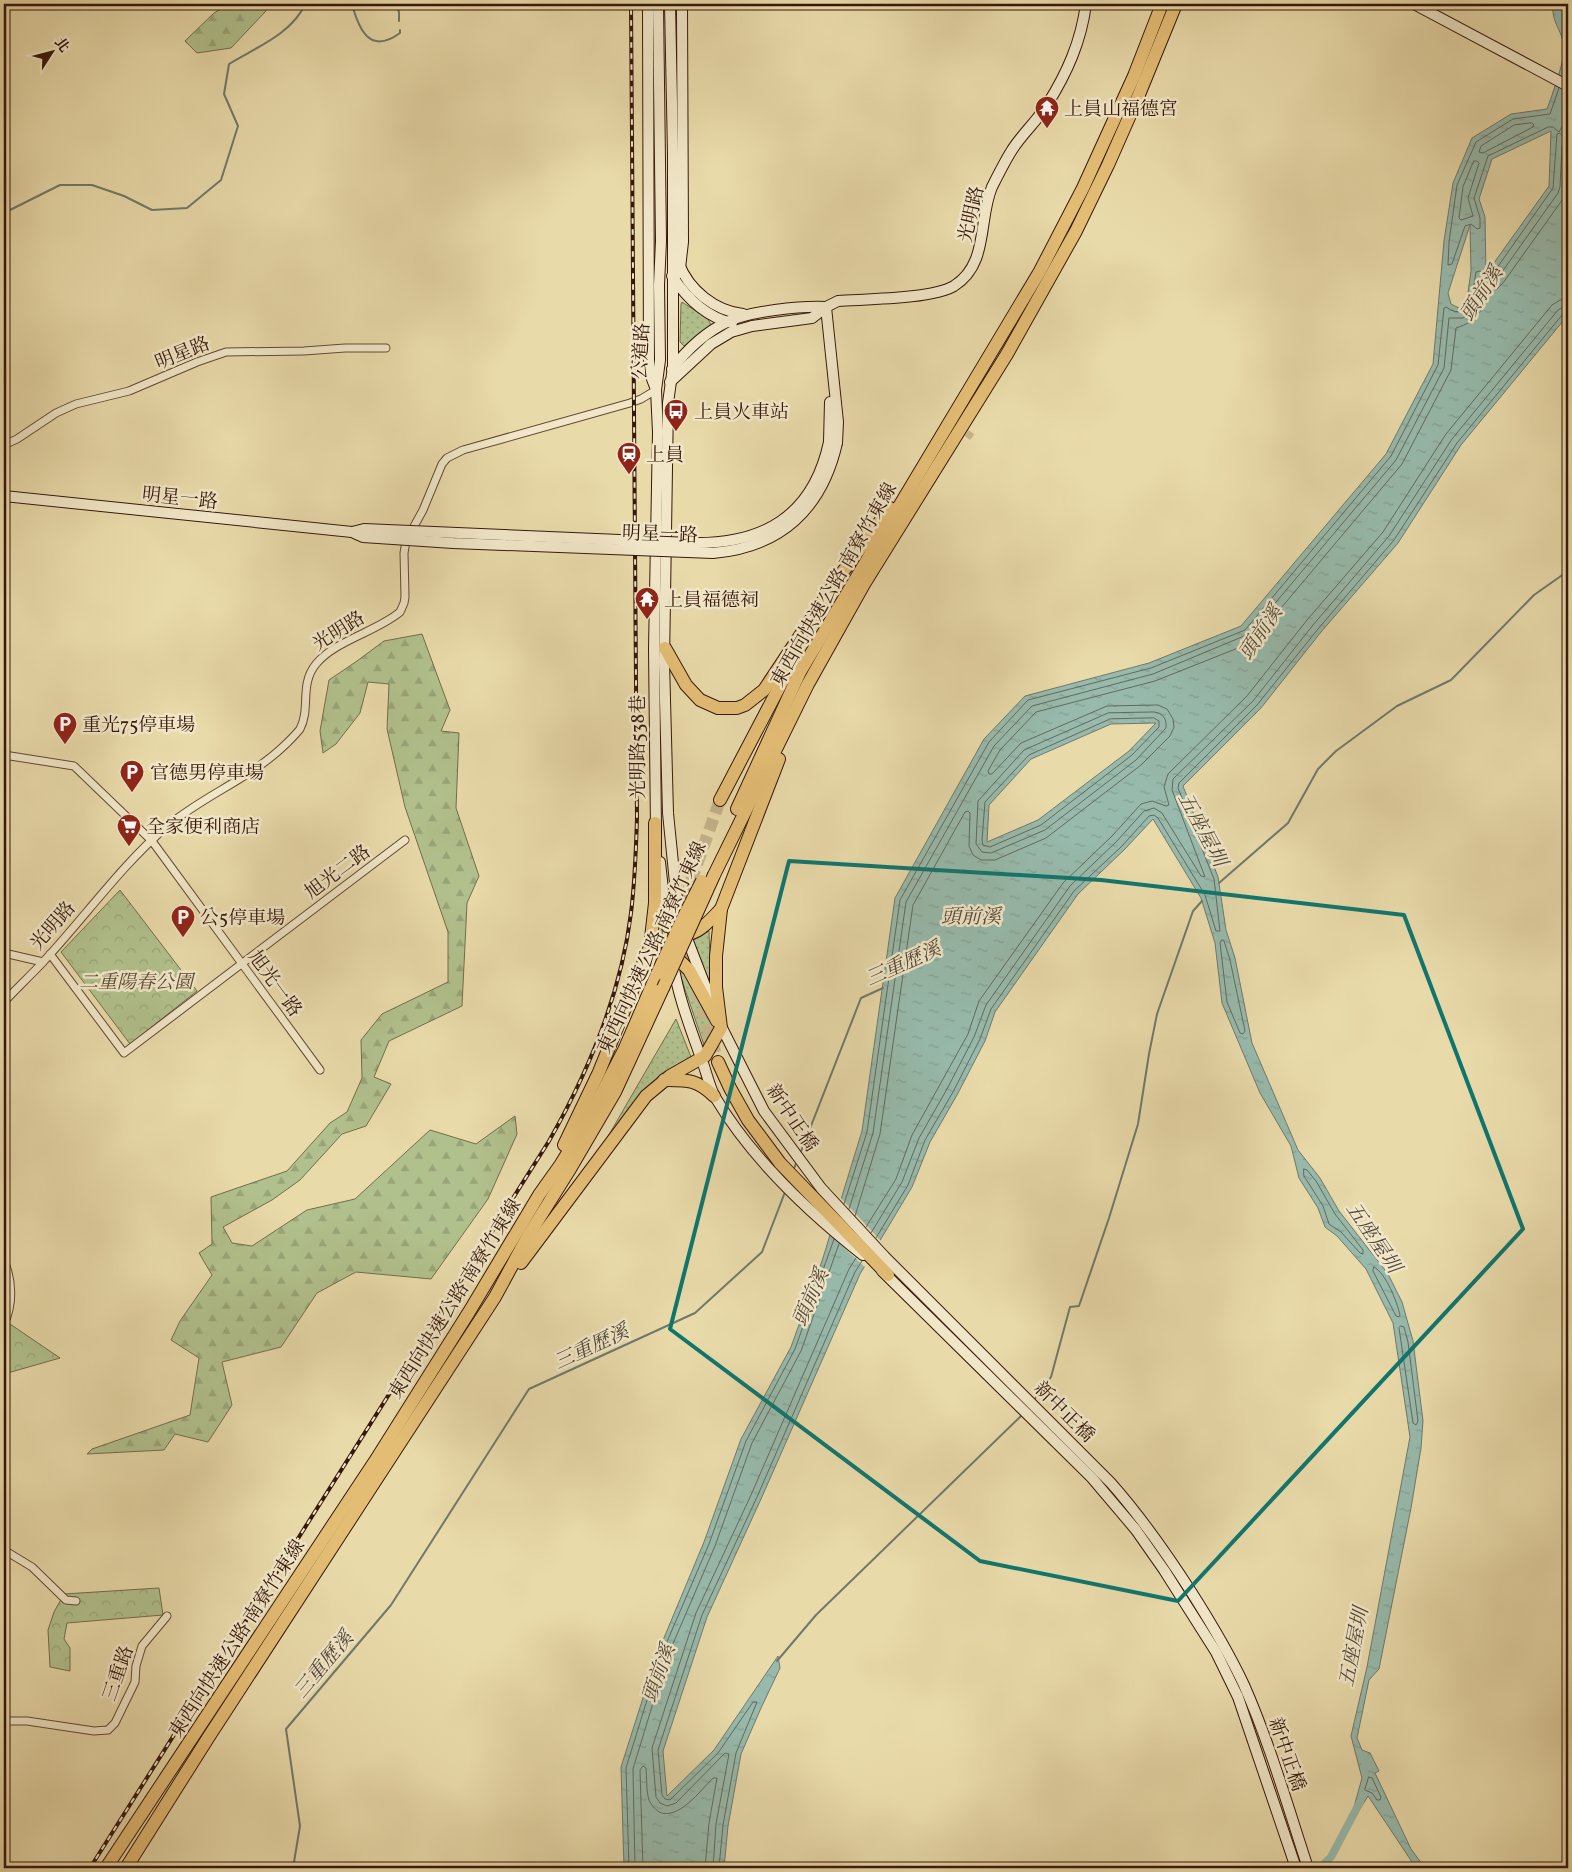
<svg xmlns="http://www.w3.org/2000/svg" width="1572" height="1872" font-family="Vollkorn,'Noto Serif TC',serif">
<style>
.grass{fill:url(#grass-dots);stroke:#746c4c}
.forest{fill:url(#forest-firs);stroke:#746c4c}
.park{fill:url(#park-crowns);stroke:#746c4c}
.water{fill:url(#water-ripples);stroke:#70796c;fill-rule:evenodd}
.pier{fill:#e9daaa}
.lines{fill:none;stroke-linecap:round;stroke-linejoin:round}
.shore{stroke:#66685c;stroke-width:1}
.stream{stroke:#70796c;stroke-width:2}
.canal{stroke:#97baac;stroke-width:8}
.street-tunnel{stroke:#c5b38a;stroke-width:7;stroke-dasharray:7 3.5;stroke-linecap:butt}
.highway-tunnel{stroke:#c5b38a;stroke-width:12;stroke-dasharray:12 6;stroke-linecap:butt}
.street-casing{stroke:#634833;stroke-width:9}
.secondary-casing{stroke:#36170b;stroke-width:12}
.highway-casing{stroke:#36170b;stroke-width:14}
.street{stroke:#f1e7c8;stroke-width:7}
.secondary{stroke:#f1e7c8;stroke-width:10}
.highway{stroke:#e4bd75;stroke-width:12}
.rail-casing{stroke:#36170b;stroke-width:4}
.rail{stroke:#f1e7c8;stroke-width:2;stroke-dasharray:5.5;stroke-linecap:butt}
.secondary-bridge-casing{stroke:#36170b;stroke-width:12;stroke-linecap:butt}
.highway-bridge-casing{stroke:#36170b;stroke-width:14;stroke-linecap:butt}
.secondary-bridge{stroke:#f1e7c8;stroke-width:10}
.highway-bridge{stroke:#e4bd75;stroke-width:12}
.marked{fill:none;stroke:#0f766e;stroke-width:4;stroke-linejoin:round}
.labels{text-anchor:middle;stroke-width:5;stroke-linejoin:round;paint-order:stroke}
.poi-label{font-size:19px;fill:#36170b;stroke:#f1e7c8;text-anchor:start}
.street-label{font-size:19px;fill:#36170b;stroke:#f1e7c8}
.park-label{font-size:19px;font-style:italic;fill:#5b4a32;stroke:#f1e7c8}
.water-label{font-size:20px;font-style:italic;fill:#53483b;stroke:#f1e7c8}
</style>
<defs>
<pattern id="grass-dots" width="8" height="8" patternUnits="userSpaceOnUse" patternTransform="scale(1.25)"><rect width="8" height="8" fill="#b1c18d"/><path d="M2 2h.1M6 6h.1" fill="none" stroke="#99a578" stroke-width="1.8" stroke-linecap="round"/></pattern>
<pattern id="forest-firs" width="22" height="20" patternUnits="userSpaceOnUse" patternTransform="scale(1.25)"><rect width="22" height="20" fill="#b1c18d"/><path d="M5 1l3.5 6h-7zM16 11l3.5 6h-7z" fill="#99a578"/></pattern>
<pattern id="park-crowns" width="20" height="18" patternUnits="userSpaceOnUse" patternTransform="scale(1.25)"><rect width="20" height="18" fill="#b1c18d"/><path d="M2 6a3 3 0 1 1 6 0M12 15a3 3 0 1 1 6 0" fill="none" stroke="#99a578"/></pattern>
<pattern id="water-ripples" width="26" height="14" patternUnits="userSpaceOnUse" patternTransform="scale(1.25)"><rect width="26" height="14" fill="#97baac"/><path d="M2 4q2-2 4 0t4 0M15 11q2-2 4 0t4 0" fill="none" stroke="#839f93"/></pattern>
</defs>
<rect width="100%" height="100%" fill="#e9daaa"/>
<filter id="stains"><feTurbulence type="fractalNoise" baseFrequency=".004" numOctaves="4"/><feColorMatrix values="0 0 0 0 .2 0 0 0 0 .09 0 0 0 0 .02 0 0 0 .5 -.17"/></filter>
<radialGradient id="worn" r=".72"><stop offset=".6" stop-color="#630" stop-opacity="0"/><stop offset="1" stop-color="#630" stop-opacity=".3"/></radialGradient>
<g class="grass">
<path d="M682,302L708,319L711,325L684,346L680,342L681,304Z"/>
<path d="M660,914L664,945L654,954Z"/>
<path d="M709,931L711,986L692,941Z"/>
<path d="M674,957L688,975L714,1028L705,1048Z"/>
<path d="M676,1019L691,1057L603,1145Z"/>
</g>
<g class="forest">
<path d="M229,4H270L265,12L231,48L197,53L185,41L214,13Z"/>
<path d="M422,634L450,710L441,731L459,733L456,808L479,876L467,903L462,1006L389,1041L374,1077L391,1084L366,1126L342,1134L300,1180L272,1200L223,1227L232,1243L252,1246L307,1210L355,1199L430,1130L476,1144L515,1116L517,1134L488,1199L431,1279L356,1272L317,1293L281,1347L222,1362L232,1405L208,1442L175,1434L164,1450L87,1454L92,1449L190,1415L199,1358L171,1340L180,1321L212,1275L199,1253L212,1244L211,1197L287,1171L330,1123L347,1112L362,1078L361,1040L382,1014L448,982V932L405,807L387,729L389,684L368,682L360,713L336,744L323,753L320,731L329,680L357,661L384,641Z"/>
</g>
<g class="park">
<path d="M120,890L197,991L130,1044L61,952Z"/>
<path d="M10,1324L60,1358L4,1374V1335Z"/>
<path d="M159,1588L163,1615L67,1623L64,1639L70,1648V1671L50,1667L48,1630L54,1612L64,1594Z"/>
</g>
<path class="water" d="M1553,4H1568V121L1565,132L1568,138V315L1461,445L1398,543L1321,632L1261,708L1183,786L1218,877L1226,930L1235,958L1252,1043L1298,1150L1320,1178L1339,1211L1388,1274L1402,1302L1413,1341L1423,1421L1421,1448L1411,1508L1379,1669L1369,1680L1357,1738L1362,1750L1370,1753L1379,1771L1375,1773L1411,1849L1425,1868H1416L1368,1796L1357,1814L1354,1807L1362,1778L1351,1736L1367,1667L1410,1437L1393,1323L1366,1269L1337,1236L1325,1227L1318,1208L1299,1178L1291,1146L1260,1093L1222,1003L1215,943L1201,898L1153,819L1125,849L1078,894L995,1012L985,1041L957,1095L930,1142L912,1187L860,1274L761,1499L707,1617L663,1751L667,1796L714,1750L778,1656L780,1668L761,1708L741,1754L728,1826L724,1868H624L621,1767L656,1657L704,1542L741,1439L791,1347L822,1261L862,1131L895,898L984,739L1025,696L1149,663L1241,626L1386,454L1433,364L1444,241L1453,183L1472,138L1511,114L1547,109C1552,95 1566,58 1564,45C1561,29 1551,21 1553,4ZM1551,131L1549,186L1486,274L1485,217L1479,199L1492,159ZM1470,225L1471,271L1467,299L1459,308L1451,304L1448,293ZM1156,723L1129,751L1038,820L987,842L989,805L1031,759L1111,724Z"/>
<path class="pier" d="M839,1196L882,1242L866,1268L828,1233Z"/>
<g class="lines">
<g class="shore">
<path d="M1559,88L1550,114L1513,119L1476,142L1457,185L1449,242L1448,265L1452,264L1465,226L1471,224L1477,229L1480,228V218L1474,198L1488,156L1548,127H1553L1559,132L1563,125L1568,124"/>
<path d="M1532,123L1534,125L1533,127L1483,153L1479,152L1481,146L1514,125Z"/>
<path d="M1474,161H1477L1479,163L1468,198L1473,216L1461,220L1459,218L1463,187Z"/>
<path d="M1154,712C1163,713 1167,719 1166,728L1136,760L1045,830L991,853L982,852L976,844L978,801L1024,750L1108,713Z"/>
<path d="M1154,718L1159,721V727L1132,755L1041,825L990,847L983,845L982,840L985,802L1029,755L1110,719Z"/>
<path d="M1222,940L1224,941L1230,960L1245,1031L1243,1034L1240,1033L1227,1002L1220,943Z"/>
<path d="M1304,1169L1307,1170L1316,1181L1335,1214L1363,1250V1254L1360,1253L1341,1232L1329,1224L1323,1206L1304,1176Z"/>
<path d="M844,1204L867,1132L900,900L989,742L1028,700L1151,668L1245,630L1391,456L1438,365L1444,308L1446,307C1472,325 1473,288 1476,272L1480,271L1486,277L1492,275L1553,188L1557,134L1560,133L1564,138H1568"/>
<path d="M849,1209L873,1133L906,902L994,746L1032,706L1153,674L1249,634L1396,460L1444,368L1449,318H1463C1477,309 1477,298 1481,284L1491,283L1497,279L1558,193L1560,187L1562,146L1568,145"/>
<path d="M855,1216L880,1134L913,905L965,812L968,811L970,813L969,846L973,855L981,860H995L1046,838L1141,765L1170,736L1174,727L1173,719L1167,709L1158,705L1107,706L1021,743L992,774H989L988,771L1000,750L1036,712L1155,681L1248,644L1255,639L1402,464L1451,370L1456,328C1477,321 1482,313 1487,292L1497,289L1503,283L1565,196L1567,189L1568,176"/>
<path d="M866,1227L896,1179L912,1135L968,1034L979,1001L1063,883L1112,836L1141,804L1152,801L1166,806L1169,805L1164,787L1168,774L1247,696L1307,620L1383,532L1446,434L1552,305L1560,300L1568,299"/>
<path d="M871,1233L902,1182L919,1138L947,1089L974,1037L986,1005L1070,886L1117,841L1144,811L1154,808L1162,813L1201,876L1205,877L1172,790L1173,779L1253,701L1313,625L1389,536L1452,439L1558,310L1563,307L1568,306"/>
<path d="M876,1238L908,1185L925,1140L953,1092L980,1039L991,1009L1074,891L1122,846L1149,816L1154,815L1158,818L1205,895L1216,931H1220L1214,879L1178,788L1179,783L1257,705L1318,629L1394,540L1457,443L1562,315L1568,313"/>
<path d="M1374,1267C1386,1273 1397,1302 1400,1315L1399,1317L1396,1316L1373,1271Z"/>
<path d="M1401,1326L1404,1327L1408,1342L1418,1421L1416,1425L1413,1423L1399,1328Z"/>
<path d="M1369,1777L1372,1778L1381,1797L1380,1800H1377L1372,1793L1365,1790Z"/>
<path d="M629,1868L626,1768L660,1658L709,1544L746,1441L795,1349L834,1239"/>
<path d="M635,1868L633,1769L666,1660L715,1546L752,1443L801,1351L839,1244"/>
<path d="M643,1868L640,1770L643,1766L646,1768C647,1778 646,1790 649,1800C651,1805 655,1809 659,1812C678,1821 701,1790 713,1778H717L709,1823L705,1868"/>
<path d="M713,1868L716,1824L729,1754L725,1753L676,1803L667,1806L660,1803L656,1797L652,1748L696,1613L751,1495L849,1269L856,1258"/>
<path d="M719,1868L723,1825L736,1753L757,1702H753L718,1753L670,1800L665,1799L662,1795L658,1750L702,1615L757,1497L855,1272L862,1261"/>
</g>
<g class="stream">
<path d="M352,4C359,30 370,55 400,33V30"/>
<path d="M395,4L399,12V21"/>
<path d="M4,213L60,185H92L124,196L152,210L187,208L221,180L238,126L224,94L229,64C255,48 293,33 305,4"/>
<path d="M1219,883L1288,823L1318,769L1336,751L1397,706L1451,680L1534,595L1568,571"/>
<path d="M800,1154L861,998L883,988"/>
<path d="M793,1171L797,1161"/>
<path d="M1034,1400L1051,1377L1070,1307L1079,1306L1109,1218L1138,1124L1149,1054L1157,1014L1193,911L1202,901"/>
<path d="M777,1661L816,1615L1022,1415"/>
<path d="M293,1868L300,1826L286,1729L391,1605L529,1389L695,1313L762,1252L785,1192"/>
</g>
<path class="canal" d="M1320,1868L1331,1857L1360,1802"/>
<path class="street-tunnel" d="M958,427L975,439"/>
<g class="highway-tunnel">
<path d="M679,915L720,800"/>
<path d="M684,937L694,982L718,1062"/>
</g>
<defs>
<g id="street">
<path d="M4,445L17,439L56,413L76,404L129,391L197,362L226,352L304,351L345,348H386"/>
<path d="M4,755L74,766L152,841L320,1070"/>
<path d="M4,953L43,962"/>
<path d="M50,954L124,1053L405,840"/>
<path d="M4,1002C17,988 31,975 44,961C84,918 121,866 166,827C204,795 252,778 287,743C291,739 297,733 300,729C311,708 299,685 316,664C336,640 376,632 400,612L404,603L405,597L404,553L406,541L423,510L442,464L447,458L463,450L630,403L641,399L656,390"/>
<path d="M4,1261C13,1281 13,1305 4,1324"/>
<path d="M4,1550L32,1567L66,1600L76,1601"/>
<path d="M4,1721H27L94,1731L108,1730L115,1723L135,1682L136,1666L142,1646L167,1616"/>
</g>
<g id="secondary">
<path d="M648,4L649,371L655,387"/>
<path d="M670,4L673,154V367L668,403L664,662L668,813L676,893L686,936L711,1001"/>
<path d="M1414,4L1568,86"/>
<path d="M679,264C689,290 715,311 743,314"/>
<path d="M672,276C686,297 706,317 732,323"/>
<path d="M674,278L680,268L683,242L682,4"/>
<path d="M826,307L838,422L837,443"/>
<path d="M672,369C686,351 706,332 727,322C749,311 800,306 826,307"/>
<path d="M670,382L711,344L731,332L752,326L812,318L826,307L838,301C866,299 932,299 954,286C989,264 978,220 992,187C998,175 1005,161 1012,150C1022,134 1037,121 1047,105C1067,73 1081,42 1086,4"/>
<path d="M829,442L830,402"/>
<path d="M4,496L352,532"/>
<path d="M656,830L654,649L658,432L656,390L660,360L659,285L661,241L658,4"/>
<path d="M660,862L667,927"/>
<path d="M673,963C678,996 690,1027 701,1058C706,1070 709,1086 715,1097C752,1159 807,1211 863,1255"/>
<path d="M720,1024L764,1111L821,1188L885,1257L1111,1483C1141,1517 1167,1554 1192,1593C1211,1623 1229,1653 1244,1685C1270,1744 1288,1807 1308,1868"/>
<path d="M882,1271L1092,1478L1136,1530L1164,1570L1216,1652L1238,1697L1296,1868"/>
</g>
<g id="highway">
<path d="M665,648L686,685L700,700L718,708H737L745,705L764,690L839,577L890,508"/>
<path d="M720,800L794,659"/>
<path d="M737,809L800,672L1040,271L1083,188L1134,76L1162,4"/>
<path d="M714,875L808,684L864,584L1007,354L1076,231L1108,165L1138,97L1176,4"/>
<path d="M667,921L676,934C697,938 708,922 721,909"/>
<path d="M644,969C652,960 658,954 671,952L689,970L717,1021"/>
<path d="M718,1062L730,1088L748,1120L780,1163L888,1275"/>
<path d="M664,1080C687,1080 697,1079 714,1096"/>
<path d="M564,1145L599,1072L650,947L655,903V823"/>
<path d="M521,1263L646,1096L670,1076L705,1056L721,1028L716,987V956L721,909L779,759"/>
<path d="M106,1868L377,1458L469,1312L539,1195L561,1164L588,1120L625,1048L657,974"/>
<path d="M126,1868L208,1738L495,1297L528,1236L570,1169L615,1092L663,988"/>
</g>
</defs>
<use href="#street" class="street-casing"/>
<use href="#secondary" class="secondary-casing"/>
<use href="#highway" class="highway-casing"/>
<use href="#street" class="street"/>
<use href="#secondary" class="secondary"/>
<use href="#highway" class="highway"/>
<defs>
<path id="rail" d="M90,1868L549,1141C589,1071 621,993 631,913C635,881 636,850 637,818L631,4"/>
</defs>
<use href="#rail" class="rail-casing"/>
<use href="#rail" class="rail"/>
<defs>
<g id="secondary-bridge">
<path d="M352,532L363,537L453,543L713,553C781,547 822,509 837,443"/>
<path d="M352,532L364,529L690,543C762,545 813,517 829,442"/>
</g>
<g id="highway-bridge">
<path d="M657,974L682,920L702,881"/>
<path d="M663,988L714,875"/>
</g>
</defs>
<use href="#secondary-bridge" class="secondary-bridge-casing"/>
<use href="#highway-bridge" class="highway-bridge-casing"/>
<use href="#secondary-bridge" class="secondary-bridge"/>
<use href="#highway-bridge" class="highway-bridge"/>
</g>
<path class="marked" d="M789,861L1101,880L1404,915L1523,1229L1178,1601L980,1561L670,1329Z"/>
<defs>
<symbol id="temple-pin" viewBox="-11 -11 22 30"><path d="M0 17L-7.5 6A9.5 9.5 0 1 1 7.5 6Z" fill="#8f2418" stroke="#f1e7c8"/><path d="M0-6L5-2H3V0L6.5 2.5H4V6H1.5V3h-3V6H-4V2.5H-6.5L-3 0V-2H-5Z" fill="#fff"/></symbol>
<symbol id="bus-pin" viewBox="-11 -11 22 30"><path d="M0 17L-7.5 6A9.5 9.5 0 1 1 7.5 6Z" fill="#8f2418" stroke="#f1e7c8"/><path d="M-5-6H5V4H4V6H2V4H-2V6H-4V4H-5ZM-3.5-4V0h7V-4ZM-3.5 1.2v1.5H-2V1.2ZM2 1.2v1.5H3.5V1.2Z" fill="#fff"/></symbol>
<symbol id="station-pin" viewBox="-11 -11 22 30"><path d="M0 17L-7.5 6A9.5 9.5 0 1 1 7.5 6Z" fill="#8f2418" stroke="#f1e7c8"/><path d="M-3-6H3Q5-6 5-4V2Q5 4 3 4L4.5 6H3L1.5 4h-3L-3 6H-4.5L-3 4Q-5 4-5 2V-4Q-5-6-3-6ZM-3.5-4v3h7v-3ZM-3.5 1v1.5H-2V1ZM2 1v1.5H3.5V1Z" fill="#fff"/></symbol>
<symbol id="parking-pin" viewBox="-11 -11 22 30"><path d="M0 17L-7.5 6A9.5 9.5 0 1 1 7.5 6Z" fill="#8f2418" stroke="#f1e7c8"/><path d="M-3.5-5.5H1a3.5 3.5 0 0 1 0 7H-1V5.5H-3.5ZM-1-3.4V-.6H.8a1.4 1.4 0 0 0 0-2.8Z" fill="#fff"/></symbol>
<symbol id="supermarket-pin" viewBox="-11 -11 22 30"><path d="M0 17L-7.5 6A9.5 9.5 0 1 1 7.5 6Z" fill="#8f2418" stroke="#f1e7c8"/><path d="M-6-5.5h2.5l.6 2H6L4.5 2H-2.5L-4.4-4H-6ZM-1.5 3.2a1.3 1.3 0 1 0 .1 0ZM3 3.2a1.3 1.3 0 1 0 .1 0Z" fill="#fff"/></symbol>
</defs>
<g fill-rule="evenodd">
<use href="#temple-pin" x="1033" y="94" width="28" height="38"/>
<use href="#bus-pin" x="662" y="397" width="28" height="38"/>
<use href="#station-pin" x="615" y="440" width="28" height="38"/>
<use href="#temple-pin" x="633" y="585" width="28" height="38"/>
<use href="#parking-pin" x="51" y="710" width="28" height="38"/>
<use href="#parking-pin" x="118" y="758" width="28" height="38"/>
<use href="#supermarket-pin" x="115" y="812" width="28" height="38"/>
<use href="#parking-pin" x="169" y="903" width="28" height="38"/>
</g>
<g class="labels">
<g class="poi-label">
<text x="1064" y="115">上員山福德宮</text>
<text x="694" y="418">上員火車站</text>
<text x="646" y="461">上員</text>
<text x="664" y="606">上員福德祠</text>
<text x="82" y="731">重光75停車場</text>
<text x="150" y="779">官德男停車場</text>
<text x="146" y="833">全家便利商店</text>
<text x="200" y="924">公5停車場</text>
</g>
<g class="street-label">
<text transform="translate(970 214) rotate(-77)" y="7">光明路</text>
<text transform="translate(640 351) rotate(-87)" y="7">公道路</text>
<text transform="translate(182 352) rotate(-22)" y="7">明星路</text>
<text transform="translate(180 497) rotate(6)" y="7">明星一路</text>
<text transform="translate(660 533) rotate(2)" y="7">明星一路</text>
<text transform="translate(833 584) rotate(-60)" y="7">東西向快速公路 南寮竹東線</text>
<text transform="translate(338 630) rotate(-32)" y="7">光明路</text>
<text transform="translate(637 747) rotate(-90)" y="7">光明路538巷</text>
<text transform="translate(337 871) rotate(-37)" y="7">旭光二路</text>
<text transform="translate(52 925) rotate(-49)" y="7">光明路</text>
<text transform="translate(651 947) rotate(-65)" y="7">東西向快速公路 南寮竹東線</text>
<text transform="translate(276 983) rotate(54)" y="7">旭光一路</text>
<text transform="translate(793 1117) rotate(56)" y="7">新中正橋</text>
<text transform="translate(454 1298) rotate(-58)" y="7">東西向快速公路 南寮竹東線</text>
<text transform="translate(1065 1411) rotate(45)" y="7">新中正橋</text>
<text transform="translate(236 1638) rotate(-57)" y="7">東西向快速公路 南寮竹東線</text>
<text transform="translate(117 1673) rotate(-71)" y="7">三重路</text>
<text transform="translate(1288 1754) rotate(71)" y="7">新中正橋</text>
</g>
<g class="park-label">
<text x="136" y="988">二重陽春公園</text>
</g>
<g class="water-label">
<text transform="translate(1481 293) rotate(-57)" y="7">頭前溪</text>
<text transform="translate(1260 632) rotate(-56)" y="7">頭前溪</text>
<text transform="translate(1203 829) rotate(62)" y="7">五座屋圳</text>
<text x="971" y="923">頭前溪</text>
<text transform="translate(903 963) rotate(-24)" y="7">三重歷溪</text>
<text transform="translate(1374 1237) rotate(56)" y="7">五座屋圳</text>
<text transform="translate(810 1297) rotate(-66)" y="7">頭前溪</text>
<text transform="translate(591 1346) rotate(-25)" y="7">三重歷溪</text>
<text transform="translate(1353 1647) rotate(-79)" y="7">五座屋圳</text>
<text transform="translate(323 1664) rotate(-50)" y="7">三重歷溪</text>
<text transform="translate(658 1673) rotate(-70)" y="7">頭前溪</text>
</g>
</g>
<rect width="1572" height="1872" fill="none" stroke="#e9daaa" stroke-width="20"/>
<rect x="5" y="5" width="1562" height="1862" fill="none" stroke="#36170b" stroke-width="2.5"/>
<rect x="10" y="10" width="1552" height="1852" fill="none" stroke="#36170b"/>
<g transform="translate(52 52) rotate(54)" stroke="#f1e7c8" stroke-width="4" paint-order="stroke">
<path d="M0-4L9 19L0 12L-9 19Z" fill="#36170b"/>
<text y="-8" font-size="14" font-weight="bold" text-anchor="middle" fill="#36170b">北</text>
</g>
<rect width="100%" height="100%" filter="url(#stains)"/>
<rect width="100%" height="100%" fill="url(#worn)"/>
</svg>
